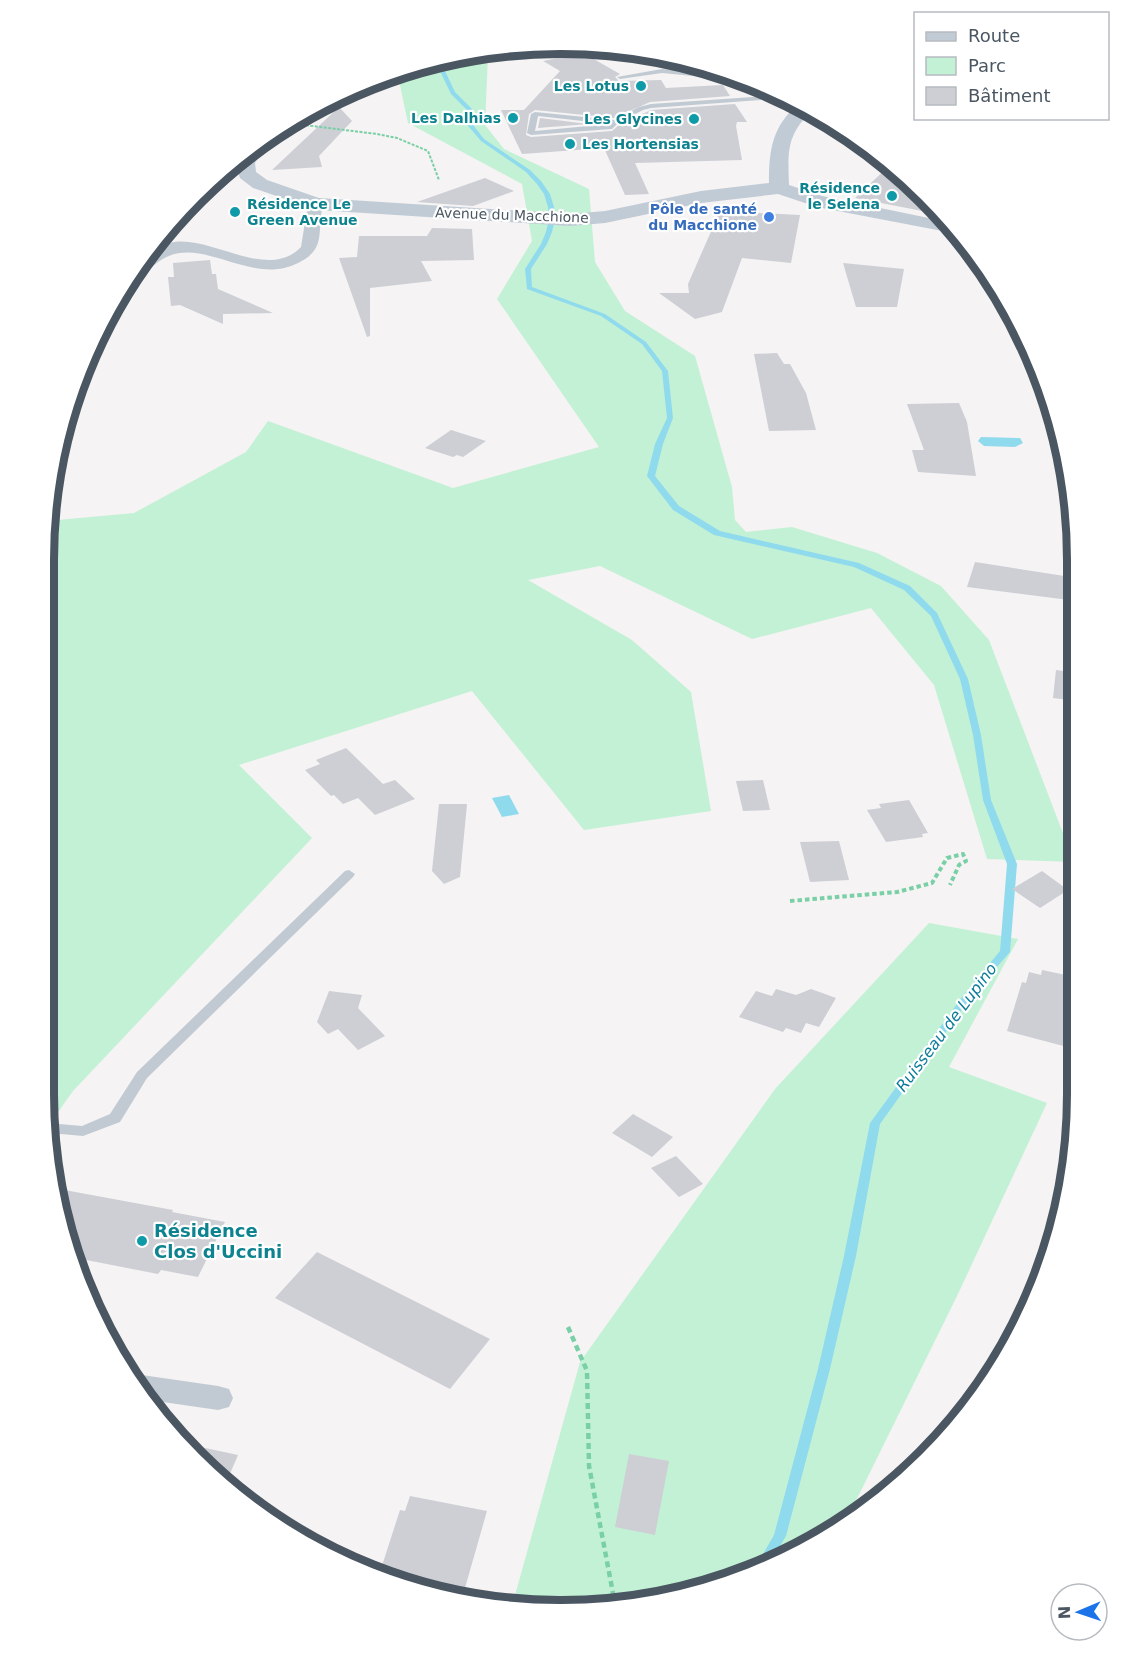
<svg xmlns="http://www.w3.org/2000/svg" width="1121" height="1654" font-family="'DejaVu Sans',sans-serif">
<style>
.green{fill:#c3f1d5}
.water{fill:#90daee}
.lines{fill:none;stroke-linecap:round;stroke-linejoin:round}
.stream{fill:#90daee;fill-rule:evenodd}
.building{fill:#cdcfd5}
.path-far2{stroke:#7ad0a6;stroke-width:2;stroke-dasharray:3 1.5;stroke-linecap:butt}
.path-far1{stroke:#7ad0a6;stroke-width:4;stroke-dasharray:4.5 3;stroke-linecap:butt}
.path{stroke:#7ad0a6;stroke-width:4.5;stroke-dasharray:6 4;stroke-linecap:butt}
.lane{fill:#c1cad2;fill-rule:evenodd}
.street{fill:#c1cad2;fill-rule:evenodd}
.secondary{fill:#c1cbd6;fill-rule:evenodd}
.culture-dot{fill:#0f9aa8;stroke:#fff;stroke-width:2}
.shop-dot{fill:#3f7fe0;stroke:#fff;stroke-width:2}
.labels{text-anchor:middle;stroke-width:4.5;stroke-linejoin:round;paint-order:stroke}
.far-culture-label{font-size:14px;font-weight:bold;fill:#0d838f;stroke:#fff;text-anchor:end}
.far-shop-label{font-size:14px;font-weight:bold;fill:#366cbe;stroke:#fff;text-anchor:end}
.far-street-label{font-size:14px;fill:#4a5661;stroke:#fff}
.water-label{font-size:16px;font-style:italic;fill:#0c7c9b;stroke:#fff}
.near-culture-label{font-size:18px;font-weight:bold;fill:#0d838f;stroke:#fff;text-anchor:start}
.rim{fill:none;stroke:#4a5661;stroke-width:8}
</style>
<rect width="100%" height="100%" fill="#f5f3f3"/>
<g class="green">
<path d="M477,52L488,55L485,125L504,149L589,189L595,262L625,311L695,356L732,487L735,520L746,532L792,527L877,553L941,586L989,640L1074,862L987,859L934,685L871,608L752,639L600,566L528,580L632,640L691,692L711,811L584,830L472,691L239,765L312,838L73,1091L49,1125L44,1093V561L47,521L134,513L246,452L268,421L453,488L599,447L497,299L532,241L522,184L408,123L398,76L393,74L459,54Z"/>
<path d="M929,923L1018,939L949,1067L1047,1103L958,1294L846,1521L819,1541L662,1600L526,1609L512,1606L580,1362L775,1089Z"/>
</g>
<g class="water">
<path d="M981,437L1020,438L1023,443L1015,447L984,446L978,441Z"/>
<path d="M509,795L519,814L502,817L492,798Z"/>
</g>
<g class="lines">
<path class="stream" d="M435,61L445,71L455,92L472,109L470,121L484,139L530,170L541,181L550,194L554,207L555,219L552,232L547,244L531,269L532,287L605,314L646,342L668,371L673,418L663,444L655,476L679,506L720,531L859,563L910,586L937,613L968,679L981,735L991,800L1017,864L1010,952L971,997L880,1124L856,1256L830,1369L786,1536L773,1558L760,1564L759,1561L774,1535L818,1369L844,1256L870,1123L965,993L1000,951L1007,864L983,800L973,735L960,679L931,616L904,590L854,567L714,535L673,510L647,476L655,444L667,418L662,371L642,344L601,316L527,289L525,269L541,244L546,232L549,219L548,207L544,194L537,184L526,172L481,141L464,121L466,109L451,94L440,71L431,62Z"/>
</g>
<g class="building">
<path d="M583,53L620,74L615,77L619,81L661,80L666,88L723,85L730,96L650,102L614,118L535,110L529,114L526,135L531,137L612,131L619,125L651,110L735,104L747,122H737L736,126L742,160L635,163L649,194L625,195L604,148L522,154L501,110H524L560,71L543,61Z"/>
<path d="M339,107L352,121L319,156L322,167L272,170Z"/>
<path d="M540,118L588,124L538,128Z"/>
<path d="M890,165L926,195L943,215L855,198Z"/>
<path d="M485,178L514,191L473,206L417,202Z"/>
<path d="M720,211L800,215L791,263L742,258L722,312L695,319L659,293H689L688,284Z"/>
<path d="M432,228L472,229L474,260L421,261L432,281L370,288V336L367,337L339,258L357,257L359,236H427Z"/>
<path d="M210,260L212,274H216L218,289L273,313L223,314V324L180,305L171,306L168,277H174L173,263Z"/>
<path d="M843,263L904,269L897,307H856Z"/>
<path d="M777,353L784,364H790L806,393L816,430L769,431L754,354Z"/>
<path d="M959,403L967,422L976,476L918,472L912,450H924L907,404Z"/>
<path d="M451,430L486,441L463,457L457,455L453,457L425,448Z"/>
<path d="M975,562L1077,578V601L967,587Z"/>
<path d="M1056,670L1077,673V701L1053,698Z"/>
<path d="M346,748L383,784L395,780L415,799L375,815L358,798L343,804L334,795L331,796L305,770L320,764L316,760Z"/>
<path d="M763,780L770,810L743,811L736,781Z"/>
<path d="M909,800L928,833L922,834L923,837L886,842L867,810L881,808L879,804Z"/>
<path d="M439,804H467L460,877L444,884L432,871Z"/>
<path d="M839,841L849,880L810,882L800,842Z"/>
<path d="M1042,871L1068,890L1040,908L1012,889Z"/>
<path d="M1042,970L1066,975L1065,980L1077,982V1024L1071,1048L1007,1031L1022,982L1026,983L1029,972L1041,975Z"/>
<path d="M776,989L796,995L811,989L836,998L819,1027L806,1023L801,1033L786,1028L783,1032L739,1017L756,991L772,996Z"/>
<path d="M329,991L362,995L358,1008L385,1036L358,1050L338,1029L328,1034L317,1022Z"/>
<path d="M633,1114L673,1137L652,1157L612,1133Z"/>
<path d="M676,1156L703,1184L679,1197L651,1168Z"/>
<path d="M59,1189L173,1210L172,1212L225,1222L198,1277L161,1270L158,1274L71,1257Z"/>
<path d="M317,1252L490,1339L450,1389L275,1298Z"/>
<path d="M191,1445L238,1455L226,1483L214,1470Z"/>
<path d="M629,1454L669,1461L655,1535L615,1527Z"/>
<path d="M410,1496L487,1511L463,1595L379,1575L400,1510L405,1511Z"/>
</g>
<g class="lines">
<path class="path-far2" d="M288,123L377,134L397,138L428,151L439,180"/>
<path class="path-far1" d="M790,901L897,892L932,883L947,858L963,854L966,861L959,865L950,885"/>
<path class="path" d="M568,1327L587,1371L589,1466L615,1604"/>
<g class="lane">
<path d="M662,69L736,76L748,80L745,81L662,73L620,79L617,77Z"/>
<path d="M781,95L787,98L651,108L643,110L618,123L612,129L531,135L527,133L531,114L535,112L614,120L639,107L651,104ZM538,116L610,124L535,131Z"/>
<path d="M349,870L355,874L353,877L147,1078L120,1122L83,1136L50,1133L48,1123L82,1126L110,1114L137,1072L345,871Z"/>
</g>
<g class="street">
<path d="M317,200L324,204C317,219 324,239 313,252C309,257 304,260 298,263C243,291 187,215 142,279L134,280C141,271 147,257 156,250C193,219 263,287 301,247L307,210L312,201Z"/>
<path d="M135,1374L218,1386L229,1389L233,1398L229,1407L218,1410L149,1400L128,1376Z"/>
</g>
<path class="secondary" d="M798,104L812,111C786,135 788,152 789,185L822,196L948,222L958,234L817,207L778,194L701,203L605,223L570,226L317,210L253,188L240,178L235,163L263,139L268,143L255,163L256,172L267,180L319,198L570,214L605,211L701,191L769,183C769,150 772,127 798,104Z"/>
</g>
<g class="culture-dot">
<circle cx="641" cy="86" r="6"/>
<circle cx="513" cy="118" r="6"/>
<circle cx="694" cy="119" r="6"/>
<circle cx="570" cy="144" r="6"/>
<circle cx="892" cy="196" r="6"/>
<circle cx="235" cy="212" r="6"/>
<circle cx="142" cy="1241" r="6"/>
</g>
<circle class="shop-dot" cx="769" cy="217" r="6"/>
<g class="labels">
<g class="far-culture-label">
<text x="629" y="91">Les Lotus</text>
<text x="501" y="123">Les Dalhias</text>
<text x="682" y="124">Les Glycines</text>
<text x="582" y="149" text-anchor="start">Les Hortensias</text>
<text x="880" y="193">Résidence<tspan x="880" dy="16">le Selena</tspan></text>
<text x="247" y="209" text-anchor="start">Résidence Le<tspan x="247" dy="16">Green Avenue</tspan></text>
</g>
<g class="far-shop-label">
<text x="757" y="214">Pôle de santé<tspan x="757" dy="16">du Macchione</tspan></text>
</g>
<g class="far-street-label">
<text transform="translate(512 215) rotate(2)" y="5">Avenue du Macchione</text>
</g>
<g class="water-label">
<text transform="translate(946 1027) rotate(-53)" y="6">Ruisseau de Lupino</text>
</g>
<g class="near-culture-label">
<text x="154" y="1237">Résidence<tspan x="154" dy="21">Clos d'Uccini</tspan></text>
</g>
</g>
<path d="M0 0H1121V1654H0ZM560 54H561A506 506 0 0 1 1067 560V1094A506 506 0 0 1 561 1600H560A506 506 0 0 1 54 1094V560A506 506 0 0 1 560 54Z" fill="#fff" fill-rule="evenodd"/>
<path class="rim" d="M560 54H561A506 506 0 0 1 1067 560V1094A506 506 0 0 1 561 1600H560A506 506 0 0 1 54 1094V560A506 506 0 0 1 560 54Z"/>
<rect x="914" y="12" width="195" height="108" fill="#ffffff" stroke="#b7bbc0" stroke-width="1.5"/>
<rect x="926" y="32" width="30" height="9" fill="#c1cbd6" stroke="#b7bbc0" stroke-width="1.5"/>
<text x="968" y="42" font-size="18" fill="#4a5661">Route</text>
<rect x="926" y="57" width="30" height="18" fill="#c3f1d5" stroke="#b7bbc0" stroke-width="1.5"/>
<text x="968" y="72" font-size="18" fill="#4a5661">Parc</text>
<rect x="926" y="87" width="30" height="18" fill="#cdcfd5" stroke="#b7bbc0" stroke-width="1.5"/>
<text x="968" y="102" font-size="18" fill="#4a5661">Bâtiment</text>
<g transform="translate(1079 1612) rotate(268)"><circle r="28" fill="#ffffff" stroke="#b7bbc0" stroke-width="1.5"/>
<path d="M0-4.5L10 22L0 15L-10 22Z" fill="#1a73e8"/>
<text y="-9" font-size="16" font-weight="bold" text-anchor="middle" fill="#4a5661">N</text>
</g>
</svg>
